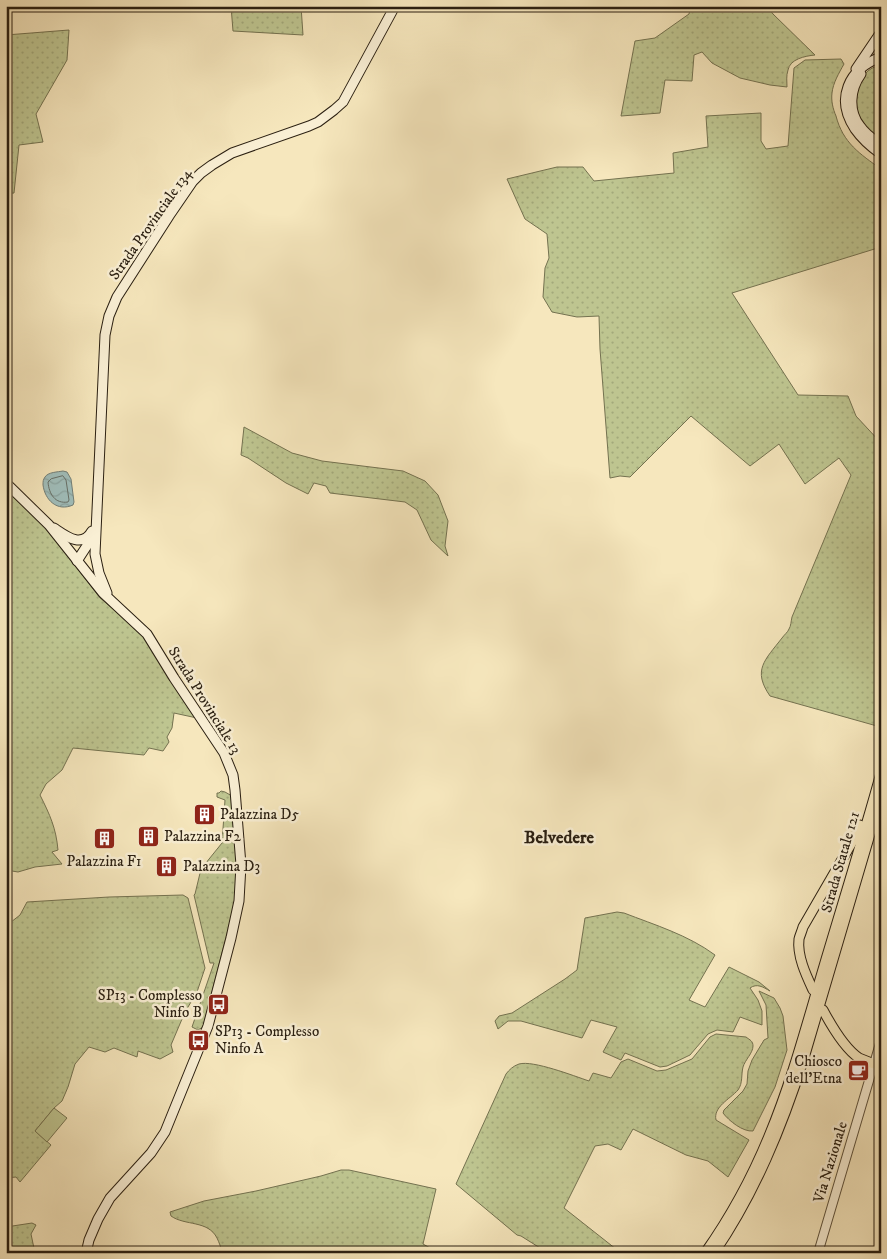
<svg xmlns="http://www.w3.org/2000/svg" width="887" height="1259" font-family="'IM FELL DW Pica',serif">
<style>
.grass{fill:url(#grass-dots);stroke:#747250}
.pitch{fill:#bec590;stroke:#747250}
.water{fill:url(#water-waves);stroke:#717e77}
.lines{fill:none;stroke-linecap:round;stroke-linejoin:round}
.shore{stroke:#656e66;stroke-width:1}
.tertiary-casing{stroke:#5d513c;stroke-width:10}
.secondary-casing{stroke:#2a1f11;stroke-width:11}
.primary-casing{stroke:#2a1f11;stroke-width:11}
.tertiary{stroke:#f9efd4;stroke-width:8}
.secondary{stroke:#f9efd4;stroke-width:9}
.primary{stroke:#f6e7bd;stroke-width:9}
.labels{text-anchor:middle;stroke-width:5;stroke-linejoin:round;paint-order:stroke}
.street-label{font-size:15px;fill:#2a1f11;stroke:#f9efd4}
.poi-label{font-size:15px;fill:#2a1f11;stroke:#f9efd4;text-anchor:start}
.quarter-label{font-size:18px;font-weight:bold;fill:#2a1f11;stroke:#f9efd4}
</style>
<defs>
<pattern id="grass-dots" width="8" height="8" patternUnits="userSpaceOnUse" patternTransform="scale(1.25)"><rect width="8" height="8" fill="#bec590"/><path d="M2 2h.1M6 6h.1" fill="none" stroke="#a3a97b" stroke-width="1.8" stroke-linecap="round"/></pattern>
<pattern id="water-waves" width="16" height="10" patternUnits="userSpaceOnUse" patternTransform="scale(1.25)"><rect width="16" height="10" fill="#a0bebb"/><path d="M0 5q4-4 8 0t8 0" fill="none" stroke="#8aa3a0"/></pattern>
</defs>
<rect width="100%" height="100%" fill="#f6e7bd"/>
<filter id="stains"><feTurbulence type="fractalNoise" baseFrequency=".004" numOctaves="4"/><feColorMatrix values="0 0 0 0 .2 0 0 0 0 .09 0 0 0 0 .02 0 0 0 .5 -.17"/></filter>
<radialGradient id="worn" r=".72"><stop offset=".6" stop-color="#630" stop-opacity="0"/><stop offset="1" stop-color="#630" stop-opacity=".3"/></radialGradient>
<g class="grass">
<path d="M231,6H301L303,35L233,31Z"/>
<path d="M691,6H767L773,14L815,55C805,56 790,59 788,70C786,76 787,82 787,87L770,85L740,78L712,63L702,52L694,55L692,81L665,80L660,113L621,116L635,41L655,38L689,14Z"/>
<path d="M69,30L67,60L36,114L43,142L19,145L14,193L6,194V35Z"/>
<path d="M841,59L844,64C839,73 833,83 832,93C831,101 833,109 836,116C843,143 860,154 881,169V247L732,293L798,395L848,396L856,416L881,443V725L877,726L770,696C752,670 765,660 782,638C784,635 788,632 789,629C791,626 791,621 792,617L851,475L839,458L805,484L779,444L750,466L691,416L630,477L620,476L610,478L600,349L599,316L577,317L552,312L543,297L545,268L549,258L547,234L525,219L507,179L557,167H583L594,181L674,173L673,153L708,147L706,116L761,113V141L766,149L788,146L794,68L805,60Z"/>
<path d="M881,65V141C875,136 868,131 864,125C850,106 854,70 881,65Z"/>
<path d="M244,427L292,453L322,461L403,471L425,481L438,495L448,521L445,546L448,556L431,540L417,510L405,502L330,493L326,486L314,483L308,494L286,483L248,458L241,455Z"/>
<path d="M12,495L22,504L48,530L100,598L142,633L197,718L174,713L172,728L167,737L169,742L163,751L149,748L144,755L73,748L62,770L46,784L40,795C50,815 56,828 58,850L52,852L62,864L35,867L18,872L6,870V569H11L8,504Z"/>
<path d="M221,791L225,792L232,796L237,867L235,902L203,1027L198,1030L192,1027L214,963H210L194,895L195,894L201,869L222,843L225,800L217,797V793H219Z"/>
<path d="M183,895L188,898L205,968L197,992L185,1012L171,1045L173,1052L160,1059L138,1051L137,1057L114,1048L105,1052L89,1047L75,1064L68,1087L62,1101L54,1108L35,1131L51,1145L20,1182L16,1177L6,1178V926L20,915L27,902L109,897Z"/>
<path d="M617,912L624,913C655,925 688,935 715,955L689,1000L705,1007L729,967L759,982L770,991C763,987 757,983 750,988L758,1000L762,1011V1025L740,1017L733,1032L717,1030L708,1034L690,1055L667,1066L660,1067L625,1053L621,1060L603,1052L617,1027L591,1020L582,1038L521,1021H508L498,1029L495,1021L499,1016L512,1013L565,979L577,970L585,918Z"/>
<path d="M759,991L774,998L780,1008L783,1016L787,1050L775,1087L753,1131C743,1132 729,1121 723,1113L724,1110L743,1091L747,1084L748,1071L752,1060L764,1040L768,1038L766,1005Z"/>
<path d="M716,1034L746,1037C750,1040 753,1041 753,1046C753,1053 745,1060 743,1067C741,1075 743,1083 738,1090C730,1099 713,1107 716,1120L749,1140L728,1177L708,1161L686,1155L633,1129L621,1150L608,1144L595,1146L564,1208L621,1253H548L521,1236L517,1235L456,1184L506,1074C509,1070 513,1066 519,1064C533,1060 574,1076 589,1081L593,1073L611,1078L621,1062L628,1059L657,1071L666,1070L692,1059L710,1037Z"/>
<path d="M341,1170H349L436,1189L423,1244L439,1253H223C221,1248 219,1242 217,1238C208,1220 185,1226 171,1216L170,1212L204,1201L256,1191L321,1176Z"/>
<path d="M32,1223L36,1225L31,1234L35,1253H6V1227Z"/>
</g>
<path class="pitch" d="M54,1108L67,1118L47,1142L35,1131Z"/>
<path class="water" d="M63,471L67,472L71,479L74,502L73,505C57,512 45,500 43,485C43,481 43,480 45,477C48,472 58,472 63,471Z"/>
<g class="lines">
<path class="shore" d="M63,476L66,480L69,500L68,502C55,504 49,494 48,482L51,479Z"/>
<defs>
<path id="tertiary" d="M818,1253L881,1040"/>
<g id="secondary">
<path d="M881,57C848,69 835,99 855,129C862,139 871,147 881,154"/>
<path d="M856,69L881,32"/>
<path d="M861,74C850,89 848,111 860,126C865,134 874,140 881,145"/>
<path d="M6,483L49,525L103,593L147,634L174,678L224,753L233,775L235,790L241,865L239,901L231,938L208,1026L165,1132L151,1153L110,1198L98,1219L89,1240L86,1253"/>
<path d="M54,528C66,536 82,549 92,531"/>
<path d="M77,561L90,541L93,532"/>
<path d="M107,593L99,573L95,554L105,335L109,316L117,297L169,216L193,181L201,173L212,165L232,153L309,126L318,122L334,110L343,102L395,6"/>
</g>
<g id="primary">
<path d="M813,990C806,975 797,956 799,939C800,935 802,931 803,927L858,832L860,825"/>
<path d="M823,1010C831,1025 844,1048 859,1058C864,1060 869,1062 874,1064"/>
<path d="M705,1253C729,1219 753,1175 769,1136C792,1081 807,1023 824,966C843,902 863,838 881,773"/>
<path d="M714,1253C755,1193 782,1127 804,1058L881,797"/>
</g>
</defs>
<use href="#tertiary" class="tertiary-casing"/>
<use href="#secondary" class="secondary-casing"/>
<use href="#primary" class="primary-casing"/>
<use href="#tertiary" class="tertiary"/>
<use href="#secondary" class="secondary"/>
<use href="#primary" class="primary"/>
</g>
<defs>
<symbol id="building-square" viewBox="-11 -11 22 22"><rect x="-9" y="-9" width="18" height="18" rx="4" fill="#8f2418" stroke="#f9efd4"/><path d="M-4-6H4V6H1V3H-1V6H-4ZM-2.5-4.3h1.7v1.8h-1.7ZM.8-4.3h1.7v1.8H.8ZM-2.5-1h1.7V.8h-1.7ZM.8-1h1.7V.8H.8Z" fill="#fff"/></symbol>
<symbol id="bus-square" viewBox="-11 -11 22 22"><rect x="-9" y="-9" width="18" height="18" rx="4" fill="#8f2418" stroke="#f9efd4"/><path d="M-5-6H5V4H4V6H2V4H-2V6H-4V4H-5ZM-3.5-4V0h7V-4ZM-3.5 1.2v1.5H-2V1.2ZM2 1.2v1.5H3.5V1.2Z" fill="#fff"/></symbol>
<symbol id="cafe-square" viewBox="-11 -11 22 22"><rect x="-9" y="-9" width="18" height="18" rx="4" fill="#8f2418" stroke="#f9efd4"/><path d="M-5.5-4.5H6V0H3Q3 3.5 0 3.5H-2.5Q-5.5 3.5-5.5 0ZM3-3.2v2h1.7v-2ZM-6 4.5H4V6H-6Z" fill="#fff"/></symbol>
</defs>
<g fill-rule="evenodd">
<use href="#building-square" x="192" y="802" width="25" height="25"/>
<use href="#building-square" x="136" y="824" width="25" height="25"/>
<use href="#building-square" x="92" y="826" width="25" height="25"/>
<use href="#building-square" x="154" y="854" width="25" height="25"/>
<use href="#bus-square" x="206" y="992" width="25" height="25"/>
<use href="#bus-square" x="186" y="1028" width="25" height="25"/>
<use href="#cafe-square" x="846" y="1058" width="25" height="25"/>
</g>
<g class="labels">
<g class="street-label">
<text transform="translate(150 224) rotate(-55)" y="5">Strada Provinciale 134</text>
<text transform="translate(205 700) rotate(58)" y="5">Strada Provinciale 13</text>
<text transform="translate(840 862) rotate(-74)" y="5">Strada Statale 121</text>
<text transform="translate(830 1162) rotate(-73)" y="5">Via Nazionale</text>
</g>
<g class="poi-label">
<text x="220" y="819">Palazzina D5</text>
<text x="164" y="841">Palazzina F2</text>
<text x="104" y="866" text-anchor="middle">Palazzina F1</text>
<text x="183" y="871">Palazzina D3</text>
<text x="202" y="1000" text-anchor="end">SP13 - Complesso<tspan x="202" dy="17">Ninfo B</tspan></text>
<text x="215" y="1036">SP13 - Complesso<tspan x="215" dy="17">Ninfo A</tspan></text>
<text x="842" y="1066" text-anchor="end">Chiosco<tspan x="842" dy="17">dell'Etna</tspan></text>
</g>
<g class="quarter-label">
<text x="559" y="843">Belvedere</text>
</g>
</g>
<rect width="887" height="1259" fill="none" stroke="#f6e7bd" stroke-width="25"/>
<rect x="8" y="8" width="872" height="1244" fill="none" stroke="#2a1f11" stroke-width="2.5"/>
<rect x="12" y="12" width="862" height="1234" fill="none" stroke="#2a1f11"/>
<rect width="100%" height="100%" filter="url(#stains)"/>
<rect width="100%" height="100%" fill="url(#worn)"/>
</svg>
